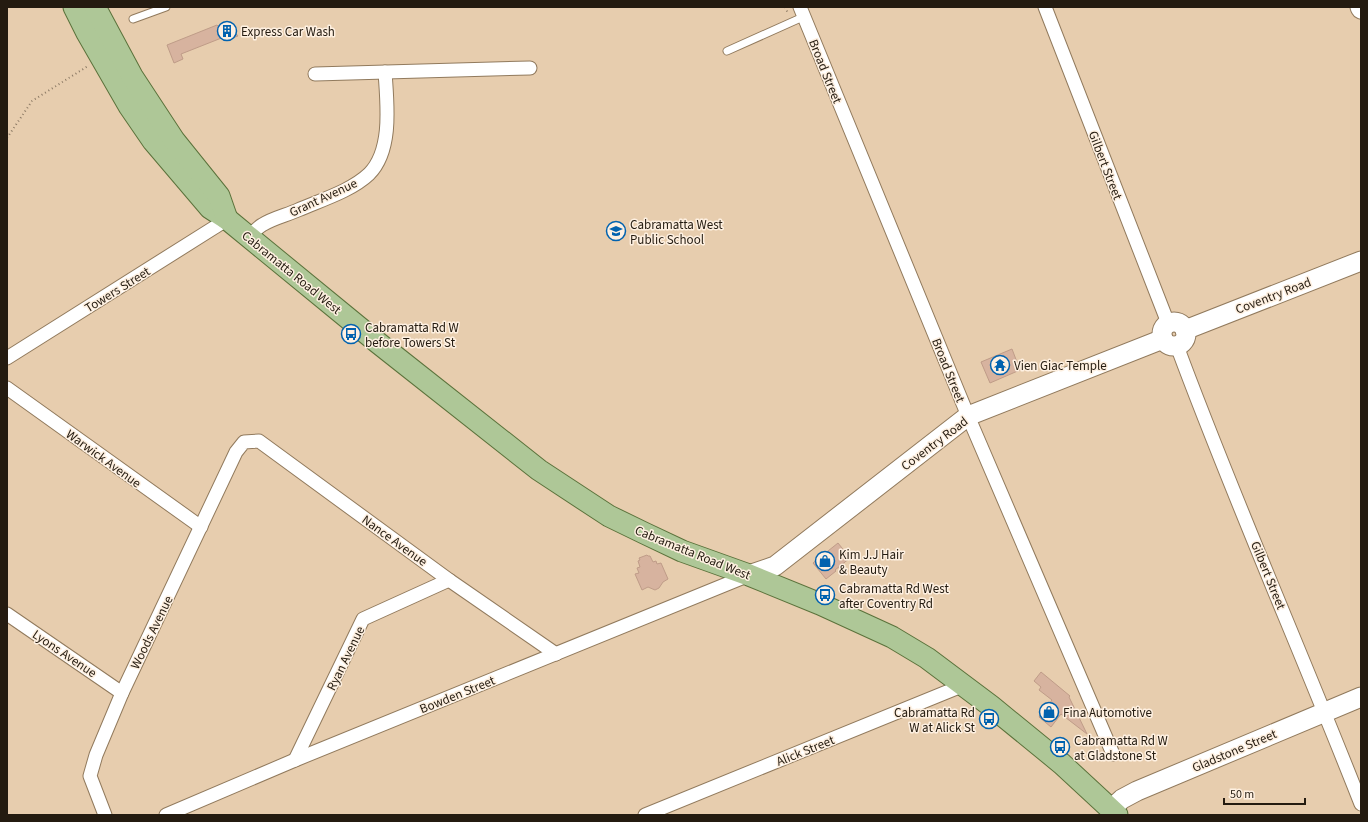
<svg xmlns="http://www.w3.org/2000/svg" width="1368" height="822" font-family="'Source Sans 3',sans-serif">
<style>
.building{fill:#d7b39f;stroke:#bf9c88}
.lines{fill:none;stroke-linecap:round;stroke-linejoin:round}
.lane-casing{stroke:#917a5d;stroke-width:9}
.street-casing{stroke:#917a5d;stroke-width:15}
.secondary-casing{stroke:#917a5d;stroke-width:21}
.primary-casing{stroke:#5b723b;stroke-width:23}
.path{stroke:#8c7a65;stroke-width:2;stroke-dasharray:1 3;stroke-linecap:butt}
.lane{stroke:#fff;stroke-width:7}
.street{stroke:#fff;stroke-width:13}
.secondary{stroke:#fff;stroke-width:19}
.primary{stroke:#aec797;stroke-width:21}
.labels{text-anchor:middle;stroke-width:3;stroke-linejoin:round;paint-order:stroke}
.poi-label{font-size:13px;fill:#241b10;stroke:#fef0e1;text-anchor:start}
.street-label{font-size:13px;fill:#241b10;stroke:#fef0e1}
</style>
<rect width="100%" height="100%" fill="#e7cdae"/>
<g class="building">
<path d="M227,23L238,36L230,39L224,37L181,54L183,59L174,63L167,45L217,25L218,26Z"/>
<path d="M1012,349L1020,370L990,383L981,362Z"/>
<path d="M838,543L850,558L835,570L836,571L826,579L813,563Z"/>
<path d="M647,555L648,556H650L653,562L656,561L657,564L661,563L668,579L663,582L659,588L655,590L648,587L642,590L635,574L639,573L637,568L640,567L638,561L640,560L639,558Z"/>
<path d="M1041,672L1070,696L1069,697L1087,734L1061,714L1051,727L1039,717L1052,700L1039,690L1041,687L1034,681Z"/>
</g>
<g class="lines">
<defs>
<g id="lane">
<path d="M133,19L166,7"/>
<path d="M727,51L803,17"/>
</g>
<g id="street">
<path d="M800,7L968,416L1113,754"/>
<path d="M1045,7L1168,323"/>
<path d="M315,74L530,68"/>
<path d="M249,237C253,233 257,228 262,225C273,218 287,215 298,210C321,200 351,191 369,174C393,150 387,103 385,72"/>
<path d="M1177,346C1234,500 1301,651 1361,804"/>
<path d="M7,358L215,227L227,219"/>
<path d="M7,388L201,527"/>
<path d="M7,614L122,693"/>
<path d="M295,760L363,619L449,580"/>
<path d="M105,815L90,776L96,755L122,693L236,452L244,442L259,441L449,580L556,654"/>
<path d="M166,815L295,760L749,575"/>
<path d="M645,815L964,685"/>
</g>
<g id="secondary">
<path d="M1360,7L1361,9"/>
<circle cx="1174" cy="334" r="12"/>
<path d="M1185,330L1361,261"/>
<path d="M749,575L775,566L968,416L1163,339"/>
<path d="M1111,809L1122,799L1137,791L1361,697"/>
</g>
<g id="primary">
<path d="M74,7L87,33L129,106L153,141L210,208L227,219L377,342L539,470L609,516L644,533L682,551L749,575L820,604L892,637L927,658L991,706L1062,764L1117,815"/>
<path d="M95,7L132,76L174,140L219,196L227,219"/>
</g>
</defs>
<use href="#lane" class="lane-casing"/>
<use href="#street" class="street-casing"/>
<use href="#secondary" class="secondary-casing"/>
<use href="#primary" class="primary-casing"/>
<g class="path">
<path d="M785,7L788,13H789"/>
<path d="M7,138L32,101L88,66"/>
</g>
<use href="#lane" class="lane"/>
<use href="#street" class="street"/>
<use href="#secondary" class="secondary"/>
<use href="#primary" class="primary"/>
</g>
<defs>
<symbol id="building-ring" viewBox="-11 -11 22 22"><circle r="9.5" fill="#fef0e1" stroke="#0162af" stroke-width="1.5"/><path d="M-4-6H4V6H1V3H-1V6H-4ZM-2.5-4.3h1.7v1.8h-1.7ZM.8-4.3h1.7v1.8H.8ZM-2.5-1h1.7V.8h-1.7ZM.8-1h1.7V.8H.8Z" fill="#0162af"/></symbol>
<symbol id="school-ring" viewBox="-11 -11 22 22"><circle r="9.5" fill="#fef0e1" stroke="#0162af" stroke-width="1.5"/><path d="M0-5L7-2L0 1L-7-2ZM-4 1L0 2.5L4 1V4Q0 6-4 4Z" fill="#0162af"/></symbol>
<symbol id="bus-ring" viewBox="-11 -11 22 22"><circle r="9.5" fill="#fef0e1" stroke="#0162af" stroke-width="1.5"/><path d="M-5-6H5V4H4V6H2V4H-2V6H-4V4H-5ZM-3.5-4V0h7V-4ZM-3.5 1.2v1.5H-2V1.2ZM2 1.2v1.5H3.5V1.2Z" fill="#0162af"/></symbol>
<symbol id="temple-ring" viewBox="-11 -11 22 22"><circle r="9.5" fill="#fef0e1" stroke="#0162af" stroke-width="1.5"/><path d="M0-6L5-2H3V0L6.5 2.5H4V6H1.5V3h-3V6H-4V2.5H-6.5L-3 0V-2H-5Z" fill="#0162af"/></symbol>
<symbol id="shop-ring" viewBox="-11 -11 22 22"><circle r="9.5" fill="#fef0e1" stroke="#0162af" stroke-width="1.5"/><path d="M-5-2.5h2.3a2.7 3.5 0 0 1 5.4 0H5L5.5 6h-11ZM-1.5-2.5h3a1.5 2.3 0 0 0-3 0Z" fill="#0162af"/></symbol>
</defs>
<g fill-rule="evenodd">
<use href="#building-ring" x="216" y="20" width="22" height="22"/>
<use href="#school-ring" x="605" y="220" width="22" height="22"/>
<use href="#bus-ring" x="340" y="323" width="22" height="22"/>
<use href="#temple-ring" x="989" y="354" width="22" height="22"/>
<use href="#shop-ring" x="814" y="550" width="22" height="22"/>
<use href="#bus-ring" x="814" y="584" width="22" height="22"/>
<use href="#shop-ring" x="1038" y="701" width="22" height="22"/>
<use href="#bus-ring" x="978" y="708" width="22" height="22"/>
<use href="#bus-ring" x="1049" y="736" width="22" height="22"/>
</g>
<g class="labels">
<g class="poi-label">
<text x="241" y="36">Express Car Wash</text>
<text x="630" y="229">Cabramatta West<tspan x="630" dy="15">Public School</tspan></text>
<text x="365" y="332">Cabramatta Rd W<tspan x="365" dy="15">before Towers St</tspan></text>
<text x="1014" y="370">Vien Giac Temple</text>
<text x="839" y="559">Kim J.J Hair<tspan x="839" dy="15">&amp; Beauty</tspan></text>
<text x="839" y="593">Cabramatta Rd West<tspan x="839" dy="15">after Coventry Rd</tspan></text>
<text x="975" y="717" text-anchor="end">Cabramatta Rd<tspan x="975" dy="15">W at Alick St</tspan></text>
<text x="1063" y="717">Fina Automotive</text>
<text x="1074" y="745">Cabramatta Rd W<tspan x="1074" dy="15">at Gladstone St</tspan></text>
</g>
<g class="street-label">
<text transform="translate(826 71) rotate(68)" y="5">Broad Street</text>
<text transform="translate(1106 165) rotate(69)" y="5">Gilbert Street</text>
<text transform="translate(323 197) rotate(-25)" y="5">Grant Avenue</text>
<text transform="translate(292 272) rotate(39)" y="5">Cabramatta Road West</text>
<text transform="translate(117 289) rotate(-32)" y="5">Towers Street</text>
<text transform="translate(1273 295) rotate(-21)" y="5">Coventry Road</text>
<text transform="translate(949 370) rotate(68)" y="5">Broad Street</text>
<text transform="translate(934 443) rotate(-37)" y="5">Coventry Road</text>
<text transform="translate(104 458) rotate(36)" y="5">Warwick Avenue</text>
<text transform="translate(395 540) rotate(36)" y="5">Nance Avenue</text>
<text transform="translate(693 552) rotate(22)" y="5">Cabramatta Road West</text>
<text transform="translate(1269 575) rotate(68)" y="5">Gilbert Street</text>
<text transform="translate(151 632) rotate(-64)" y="5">Woods Avenue</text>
<text transform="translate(65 653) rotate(34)" y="5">Lyons Avenue</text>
<text transform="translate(345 658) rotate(-64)" y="5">Ryan Avenue</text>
<text transform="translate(457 694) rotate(-22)" y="5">Bowden Street</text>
<text transform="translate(805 750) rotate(-22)" y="5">Alick Street</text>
<text transform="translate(1234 750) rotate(-23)" y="5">Gladstone Street</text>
</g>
</g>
<rect width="1368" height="822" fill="none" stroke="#241b10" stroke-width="16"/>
<path d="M1224 798v6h81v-6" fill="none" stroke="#241b10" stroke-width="2"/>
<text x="1230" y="798" font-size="12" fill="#241b10" stroke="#fef0e1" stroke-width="3" paint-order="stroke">50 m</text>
</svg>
